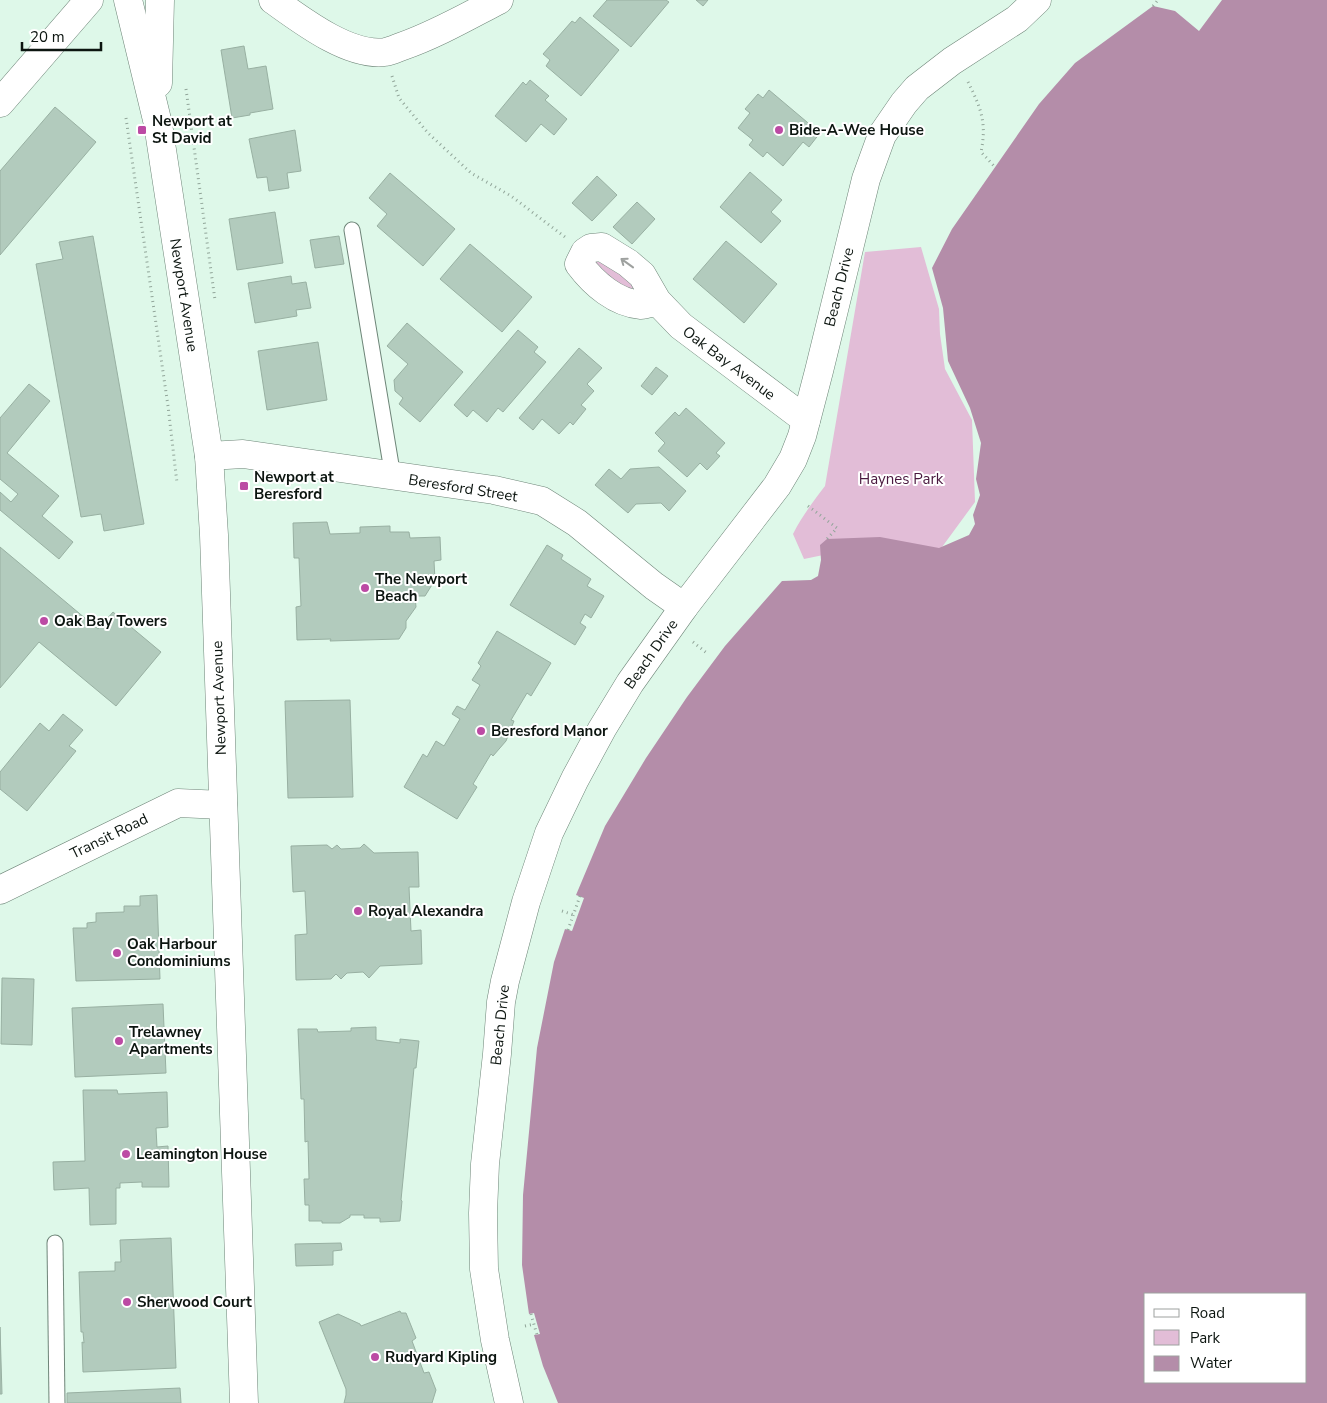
<svg xmlns="http://www.w3.org/2000/svg" width="1327" height="1403" font-family="'Nunito Sans',sans-serif">
<style>
.green{fill:#e2bdd7}
.water{fill:#b48da9;fill-rule:evenodd}
.building{fill:#b2cbbd;stroke:#98b0a2}
.lines{fill:none;stroke-linecap:round;stroke-linejoin:round}
.service-casing{stroke:#6e8578;stroke-width:17}
.minor-casing{stroke:#6e8578;stroke-width:29}
.tertiary-casing{stroke:#6e8578;stroke-width:29}
.secondary-casing{stroke:#6e8578;stroke-width:29}
.path{stroke:#91a599;stroke-width:3;stroke-dasharray:1 4;stroke-linecap:butt}
.service{stroke:#fff;stroke-width:15}
.minor{stroke:#fff;stroke-width:28}
.tertiary{stroke:#fff;stroke-width:28}
.secondary{stroke:#fff;stroke-width:28}
.oneway{stroke:#9ea19f}
.poi-dot{fill:#bc4aa4;stroke:#fff;stroke-width:2}
.labels{text-anchor:middle;stroke-width:4;stroke-linejoin:round;paint-order:stroke}
.poi-label{font-size:15px;font-weight:bold;fill:#0c1510;stroke:#fff;text-anchor:start}
.street-label{font-size:15px;fill:#0c1510;stroke:#fff}
.park-label{font-size:15px;fill:#4a193f;stroke:#fff}
</style>
<rect width="100%" height="100%" fill="#def8e9"/>
<g class="green">
<path d="M921,247L939,309L940,334L945,369L972,420L975,502L934,558L833,553L804,559L793,534C802,516 813,502 825,486L865,252Z"/>
<path d="M595,256L640,287L633,294L588,265Z"/>
</g>
<path class="water" d="M1222,0H1327V1403H558L543,1366L534,1335L540,1334L534,1313L529,1314L522,1265L523,1195L537,1048L554,962L565,929L572,931L584,898L576,895L605,826L646,758L687,697L725,646L782,581L811,580L818,576L821,560L820,545L827,539L880,537L939,548L969,535L975,524L973,515L980,495L976,479L981,443L970,408L948,361L943,308L932,268L952,229L1039,104L1075,63L1153,6L1175,11L1199,31ZM1146,1294H1306V1382H1146Z"/>
<g class="building">
<path d="M607,0H666L669,2L631,47L593,16Z"/>
<path d="M696,0H708L703,6Z"/>
<path d="M580,17L619,50L581,96L546,66L550,60L543,54L572,21L575,23Z"/>
<path d="M244,46L248,69L266,66L273,109L250,113V115L232,118L221,50Z"/>
<path d="M530,80L549,96L545,100L567,119L554,135L541,124L526,142L495,116L523,82L526,85Z"/>
<path d="M769,90L820,133L809,147L803,142L783,166L767,152L763,157L749,145L753,140L738,128L750,113L745,109L758,94L763,98Z"/>
<path d="M55,107L96,142L0,255V171Z"/>
<path d="M295,130L301,171L287,173L289,188L269,191L267,177L257,178L249,139Z"/>
<path d="M750,172L782,200L771,212L781,221L761,243L720,207Z"/>
<path d="M390,173L455,229L423,266L377,226L387,214L369,198Z"/>
<path d="M597,176L617,195L592,221L572,203Z"/>
<path d="M637,202L655,219L632,244L613,227Z"/>
<path d="M275,212L283,263L237,270L229,219Z"/>
<path d="M93,236L144,524L104,531L101,514L81,517L36,264L63,259L59,242Z"/>
<path d="M339,236L344,264L315,268L310,240Z"/>
<path d="M726,241L777,284L744,323L693,279Z"/>
<path d="M470,244L532,297L502,332L440,279Z"/>
<path d="M291,276L292,284L306,282L311,308L296,310L297,316L255,323L248,283Z"/>
<path d="M407,323L463,372L420,422L399,404L403,398L395,391L394,380L408,364L387,346Z"/>
<path d="M518,330L538,347L534,352L546,362L503,412L498,408L487,422L473,410L467,417L454,405Z"/>
<path d="M318,342L327,400L267,410L258,351Z"/>
<path d="M579,348L602,368L587,384L594,391L581,405L586,409L573,425L570,422L559,434L542,419L533,430L519,418Z"/>
<path d="M656,367L668,376L652,395L641,386Z"/>
<path d="M29,384L50,401L7,453L59,496L42,516L73,542L59,559L0,510V492L11,502L18,494L0,479V418Z"/>
<path d="M686,408L725,443L716,453L720,456L707,470L700,463L687,477L658,451L665,443L655,433L675,412L679,416Z"/>
<path d="M659,467L686,491L669,511L661,503L636,504L628,513L595,485L609,469L621,479L630,469Z"/>
<path d="M327,522L330,534L360,533V527L390,526V532H409L410,538L440,537L441,560L434,561L435,580L425,596H415L416,607L406,621V628L399,639L330,641L331,639L297,640L296,607L301,606L299,558H294L293,523Z"/>
<path d="M547,545L563,555L561,559L591,579L587,586L604,596L591,618L585,614L580,623L586,627L575,645L510,605Z"/>
<path d="M0,547L98,629L113,612L161,652L116,706L39,642L0,688Z"/>
<path d="M497,631L551,663L531,696L527,693L511,720L514,721L506,741L493,756L491,754L473,784L477,787L457,819L404,787L423,754L427,757L436,741L444,746L460,719L452,714L457,706L465,710L480,685L472,680L481,666L478,663Z"/>
<path d="M350,700L353,797L288,798L285,701Z"/>
<path d="M63,714L83,730L69,746L76,751L27,811L0,789V772L40,723L49,731Z"/>
<path d="M364,844L374,853L418,852L419,887H409L411,931L421,930L422,964L380,966L369,978L363,972L347,973L341,979L336,974L331,979L296,980L295,935L307,934L305,891L293,892L291,846L327,845L332,849L337,845L341,849L360,848Z"/>
<path d="M157,895L160,979L76,981L73,928H87V923L96,922V913L124,912V906H140V896Z"/>
<path d="M2,978L34,979L32,1045L1,1044Z"/>
<path d="M163,1004L166,1073L75,1077L72,1008Z"/>
<path d="M376,1027V1040L400,1043V1039L419,1041L416,1068H414L401,1200L402,1201L400,1221L380,1222V1218H364V1215H350V1217L340,1223H322V1221H309V1205H305L304,1179H309L308,1141L305,1142L304,1099H301L298,1029H317L318,1032L351,1031V1028Z"/>
<path d="M83,1090H117L118,1094L167,1092L168,1127L156,1128L157,1147L168,1146L169,1187H142V1182L120,1183V1188H116V1224L90,1225L89,1188L54,1190L53,1162L85,1161Z"/>
<path d="M171,1238L176,1368L83,1372L82,1342L84,1343L83,1332H81L79,1272L115,1271V1262H121L120,1240Z"/>
<path d="M341,1243L342,1250L333,1251V1265L296,1266L295,1244Z"/>
<path d="M400,1311L401,1313H406L416,1338L412,1341L424,1373L429,1372L436,1390L432,1403H344L346,1395V1389L319,1322L338,1314L360,1324L361,1326Z"/>
<path d="M0,1327L2,1394H0Z"/>
<path d="M180,1388L181,1403H67V1393Z"/>
</g>
<g class="lines">
<defs>
<g id="service">
<path d="M352,230L393,477"/>
<path d="M55,1243L57,1403"/>
</g>
<g id="minor">
<path d="M273,0C301,20 349,57 385,52C391,51 397,48 403,46C437,34 468,16 499,0"/>
<path d="M0,103L89,0"/>
<path d="M657,301C652,302 646,305 641,305C616,303 594,284 579,264L585,252L591,248L602,247L628,263L642,275L657,301L681,326L806,420"/>
<path d="M209,456L243,454L494,490L542,501L577,523L654,586L684,607"/>
<path d="M0,890L178,803L223,805"/>
</g>
<g id="tertiary">
<path d="M128,0L158,124L209,456L214,535L244,1403"/>
<path d="M158,83L160,0"/>
</g>
<path id="secondary" d="M509,1403L495,1340L484,1269L483,1213L485,1164L497,1054L501,1002L505,981L526,902L549,833L575,779L602,729L630,683L684,607L777,486L793,459L802,436L819,371L866,179L882,135L904,103L917,88L952,61L1017,19L1037,0"/>
</defs>
<use href="#service" class="service-casing"/>
<use href="#minor" class="minor-casing"/>
<use href="#tertiary" class="tertiary-casing"/>
<use href="#secondary" class="secondary-casing"/>
<g class="path">
<path d="M1153,6L1158,0"/>
<path d="M392,76L399,98L428,133L471,173L511,196L565,237"/>
<path d="M968,82C981,108 987,123 981,152L995,167"/>
<path d="M186,89L215,300"/>
<path d="M126,118L168,406L177,483"/>
<path d="M808,506L837,528L827,539"/>
<path d="M693,642L708,654"/>
<path d="M562,911L574,915"/>
<path d="M568,930L580,896"/>
<path d="M531,1314L537,1335"/>
<path d="M525,1326L534,1324"/>
</g>
<use href="#service" class="service"/>
<use href="#minor" class="minor"/>
<use href="#tertiary" class="tertiary"/>
<use href="#secondary" class="secondary"/>
</g>
<defs><path id="oneway-shaft" d="M-6 0H5M1.5-3L5.5 0L1.5 3" fill="none" stroke-width="1.6" stroke-linecap="round" stroke-linejoin="round" transform="scale(1.25)"/></defs>
<use class="oneway" href="#oneway-shaft" transform="translate(627 263) rotate(-144)"/>
<g class="poi-dot">
<rect x="137" y="125" width="10" height="10" rx="2.5"/>
<circle cx="779" cy="130" r="5"/>
<rect x="239" y="481" width="10" height="10" rx="2.5"/>
<circle cx="365" cy="588" r="5"/>
<circle cx="44" cy="621" r="5"/>
<circle cx="481" cy="731" r="5"/>
<circle cx="358" cy="911" r="5"/>
<circle cx="117" cy="953" r="5"/>
<circle cx="119" cy="1041" r="5"/>
<circle cx="126" cy="1154" r="5"/>
<circle cx="127" cy="1302" r="5"/>
<circle cx="375" cy="1357" r="5"/>
</g>
<g class="labels">
<g class="poi-label">
<text x="152" y="126">Newport at<tspan x="152" dy="17">St David</tspan></text>
<text x="789" y="135">Bide-A-Wee House</text>
<text x="254" y="482">Newport at<tspan x="254" dy="17">Beresford</tspan></text>
<text x="375" y="584">The Newport<tspan x="375" dy="17">Beach</tspan></text>
<text x="54" y="626">Oak Bay Towers</text>
<text x="491" y="736">Beresford Manor</text>
<text x="368" y="916">Royal Alexandra</text>
<text x="127" y="949">Oak Harbour<tspan x="127" dy="17">Condominiums</tspan></text>
<text x="129" y="1037">Trelawney<tspan x="129" dy="17">Apartments</tspan></text>
<text x="136" y="1159">Leamington House</text>
<text x="137" y="1307">Sherwood Court</text>
<text x="385" y="1362">Rudyard Kipling</text>
</g>
<g class="street-label">
<text transform="translate(839 287) rotate(-76)" y="5">Beach Drive</text>
<text transform="translate(184 295) rotate(81)" y="5">Newport Avenue</text>
<text transform="translate(729 363) rotate(37)" y="5">Oak Bay Avenue</text>
<text transform="translate(463 488) rotate(9)" y="5">Beresford Street</text>
<text transform="translate(651 654) rotate(-55)" y="5">Beach Drive</text>
<text transform="translate(219 698) rotate(-92)" y="5">Newport Avenue</text>
<text transform="translate(109 836) rotate(-26)" y="5">Transit Road</text>
<text transform="translate(500 1025) rotate(-84)" y="5">Beach Drive</text>
</g>
<g class="park-label">
<text x="901" y="484">Haynes Park</text>
</g>
</g>
<rect x="1144" y="1293" width="162" height="90" fill="#ffffff" stroke="#9ea19f"/>
<rect x="1154" y="1309" width="25" height="8" fill="#ffffff" stroke="#9ea19f"/>
<text x="1190" y="1318" font-size="15" fill="#0c1510">Road</text>
<rect x="1154" y="1330" width="25" height="15" fill="#e2bdd7" stroke="#9ea19f"/>
<text x="1190" y="1343" font-size="15" fill="#0c1510">Park</text>
<rect x="1154" y="1356" width="25" height="15" fill="#b48da9" stroke="#9ea19f"/>
<text x="1190" y="1368" font-size="15" fill="#0c1510">Water</text>
<path d="M22 42v8h79v-8" fill="none" stroke="#0c1510" stroke-width="2.5"/>
<text x="30" y="42" font-size="15" fill="#0c1510" stroke="#ffffff" stroke-width="4" paint-order="stroke">20 m</text>
</svg>
